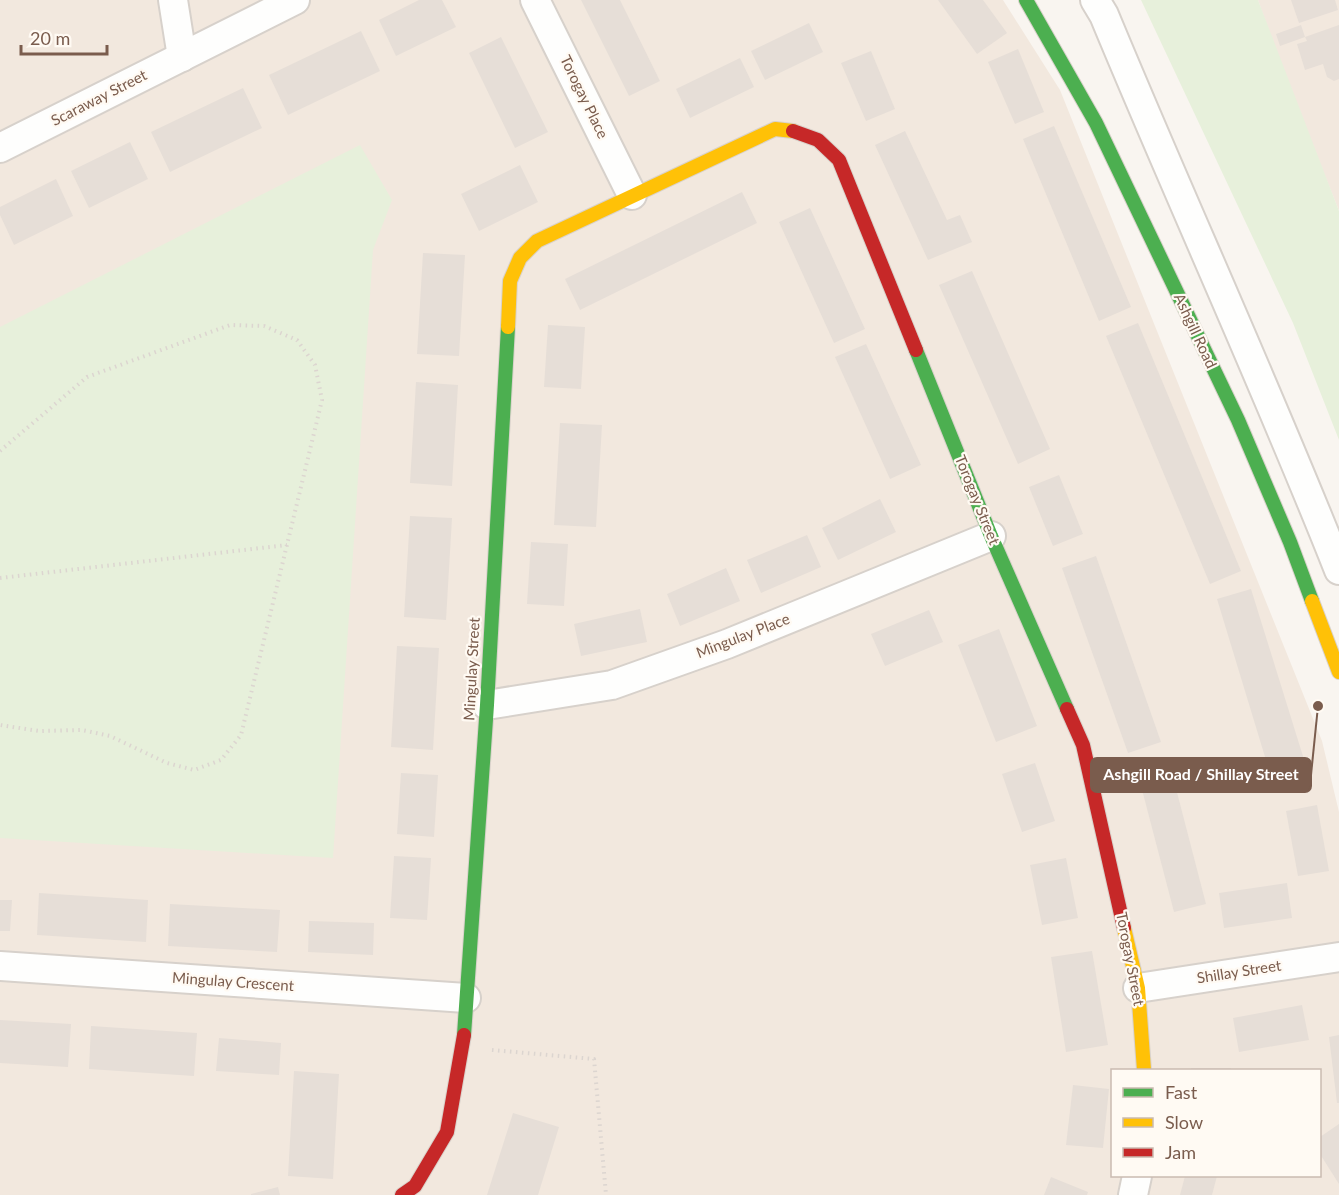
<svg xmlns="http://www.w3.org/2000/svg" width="1339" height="1195" font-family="Lato,sans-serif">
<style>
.residential{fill:#f2e8de;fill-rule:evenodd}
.green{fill:#e7f0db}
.building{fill:#e6ded7}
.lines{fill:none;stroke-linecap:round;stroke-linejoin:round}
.street-casing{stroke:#d7d1cb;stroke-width:32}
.fast-casing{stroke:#d9d2cb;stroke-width:16}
.slow-casing{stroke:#d9d2cb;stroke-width:16}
.jam-casing{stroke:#d9d2cb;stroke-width:16}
.path{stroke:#dcd5d0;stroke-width:4;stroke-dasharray:1.5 4.5;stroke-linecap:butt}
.street{stroke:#fefefd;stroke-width:28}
.fast{stroke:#4caf50;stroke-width:14}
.slow{stroke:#ffc107;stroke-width:14}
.jam{stroke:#c62828;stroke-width:14}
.labels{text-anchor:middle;stroke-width:4.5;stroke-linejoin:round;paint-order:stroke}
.street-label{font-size:15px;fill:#7a5c4d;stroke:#fffaf3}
.leader{fill:none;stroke:#7a5c4d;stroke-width:2}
.callout-dot{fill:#7a5c4d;stroke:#fffaf3;stroke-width:2}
.callout{fill:#7a5c4d;stroke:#7a5c4d;stroke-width:2}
.callout-label{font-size:16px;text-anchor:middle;font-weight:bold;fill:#fff}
</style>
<rect width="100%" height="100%" fill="#f9f5f0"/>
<g class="residential">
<path d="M0,0H1003L1060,90L1322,741L1339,812V1195H0ZM1112,1070H1320V1176H1112Z"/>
<path d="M1258,0H1339V211L1279,60Z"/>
</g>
<g class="green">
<path d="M1141,0H1258L1339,211V440L1293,323Z"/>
<path d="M360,145L392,200L373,250L333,858L0,838V327Z"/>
</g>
<g class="building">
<path d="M419,0H442L456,27L396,56L379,20Z"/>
<path d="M581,0H620L660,81L629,96Z"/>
<path d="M938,0H983L1007,33L977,54Z"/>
<path d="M1291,0H1335L1338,10L1299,23Z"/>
<path d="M809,23L823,52L765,80L751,51Z"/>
<path d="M1301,25L1305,37L1280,46L1276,34Z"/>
<path d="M1339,25V79L1334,81L1327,77L1323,64L1305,70L1297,44L1307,41L1305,37Z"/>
<path d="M361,31L380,71L288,115L269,75Z"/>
<path d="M501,37L548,132L515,148L469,53Z"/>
<path d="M1018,49L1044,112L1015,124L988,62Z"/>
<path d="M871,51L895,109L866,121L841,63Z"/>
<path d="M740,58L754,87L690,118L676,89Z"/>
<path d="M243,88L262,128L170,172L151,132Z"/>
<path d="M1054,126L1131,307L1099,321L1023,139Z"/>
<path d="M905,131L947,220L960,215L972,242L928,260L875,145Z"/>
<path d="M130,142L148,179L89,208L71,171Z"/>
<path d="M520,165L538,202L479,231L461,194Z"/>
<path d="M56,179L73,216L14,245L0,215V207Z"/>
<path d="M742,192L757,223L580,310L565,279Z"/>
<path d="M810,208L865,329L834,343L779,222Z"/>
<path d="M423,253L465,255L459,356L417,354Z"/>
<path d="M972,271L1050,449L1018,464L939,285Z"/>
<path d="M1138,323L1241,571L1210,584L1106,336Z"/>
<path d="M548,325L585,327L581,389L544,387Z"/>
<path d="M866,344L921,465L890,479L835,357Z"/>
<path d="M416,382L458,385L452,486L410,483Z"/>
<path d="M560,423L602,425L596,527L554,525Z"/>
<path d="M1059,475L1083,534L1053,546L1029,487Z"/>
<path d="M880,499L896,532L838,560L822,528Z"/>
<path d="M410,516L452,518L446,620L404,617Z"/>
<path d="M807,535L821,567L761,593L747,560Z"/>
<path d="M531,542L568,544L564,606L527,604Z"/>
<path d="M1096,556L1161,742L1128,753L1062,568Z"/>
<path d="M726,568L740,601L680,626L667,594Z"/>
<path d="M1251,589L1311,782L1276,793L1217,599Z"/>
<path d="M640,609L647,642L581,656L574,624Z"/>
<path d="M929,610L943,642L885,666L871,634Z"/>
<path d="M999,629L1037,726L996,742L958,645Z"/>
<path d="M397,646L439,648L433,750L391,747Z"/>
<path d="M1035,763L1055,821L1022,832L1002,774Z"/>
<path d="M401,773L438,775L434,837L397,834Z"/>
<path d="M1172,773L1206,904L1174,912L1140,782Z"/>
<path d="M1317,805L1329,871L1298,876L1286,811Z"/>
<path d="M394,856L431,858L427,920L390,918Z"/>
<path d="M1066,858L1078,918L1042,925L1030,865Z"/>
<path d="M1287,883L1292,918L1224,928L1219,893Z"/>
<path d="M39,893L148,900L146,942L37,935Z"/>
<path d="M0,900H12L10,931H0Z"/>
<path d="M170,904L280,910L277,952L168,946Z"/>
<path d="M309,921L374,923L373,955L308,952Z"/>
<path d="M1092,951L1108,1045L1066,1052L1051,957Z"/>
<path d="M1302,1005L1309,1040L1239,1052L1233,1018Z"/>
<path d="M0,1020L71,1024L68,1067L0,1063Z"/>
<path d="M91,1026L197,1033L194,1076L89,1069Z"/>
<path d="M1339,1035V1103H1337L1329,1037Z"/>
<path d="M219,1038L281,1043L279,1075L216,1071Z"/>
<rect x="1191" y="1068" width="40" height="2"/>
<path d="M294,1071L339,1074L333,1179L288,1176Z"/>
<path d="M1073,1085L1109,1089L1103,1148L1066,1145Z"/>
<path d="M513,1113L559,1127L538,1195H487Z"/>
<path d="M1339,1124V1184L1320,1154V1137Z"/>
<path d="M1185,1176H1217L1212,1195H1180Z"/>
<path d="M1051,1177L1088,1192L1087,1195H1044Z"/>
<path d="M278,1187L280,1195H251V1194Z"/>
</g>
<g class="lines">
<defs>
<g id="street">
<path d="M173,0L182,57"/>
<path d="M535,0L632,195"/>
<path d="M1095,0L1104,15C1181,201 1265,383 1339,570"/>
<path d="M0,148L295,0"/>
<path d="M487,705L612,685L727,644L991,536"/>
<path d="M0,966L466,998"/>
<path d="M1138,988L1339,957"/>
<path d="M1133,1195L1137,1176"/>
</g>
<g id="fast">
<path d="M1026,0L1096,123L1238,420L1290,542L1312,601"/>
<path d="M916,350L991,536L1067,709"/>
<path d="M464,1035L487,705L508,327"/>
</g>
<g id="slow">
<path d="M508,327L510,281L520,258L537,241L775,129L793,131"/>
<path d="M1312,601L1339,672"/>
<path d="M1124,928L1138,988L1144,1070"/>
</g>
<g id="jam">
<path d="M793,131L818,140L839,160L916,350"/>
<path d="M1067,709L1083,745L1124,928"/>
<path d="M402,1195L415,1186L447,1132L464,1035"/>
</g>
</defs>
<use href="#street" class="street-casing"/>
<use href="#fast" class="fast-casing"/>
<use href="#slow" class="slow-casing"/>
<use href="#jam" class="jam-casing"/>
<g class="path">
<path d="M0,451L87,377L230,325L264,326L297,340L315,365L322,400L241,735L221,760L194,770L167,763L110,736L82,730L39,731L0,725"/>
<path d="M0,578L287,545"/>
<path d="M492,1050L594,1059L606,1195"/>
</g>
<use href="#street" class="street"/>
<use href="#fast" class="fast"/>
<use href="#slow" class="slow"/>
<use href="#jam" class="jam"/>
</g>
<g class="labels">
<g class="street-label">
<text transform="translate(584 97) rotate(64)" y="5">Torogay Place</text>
<text transform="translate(99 98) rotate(-27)" y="5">Scaraway Street</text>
<text transform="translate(1195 331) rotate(65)" y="5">Ashgill Road</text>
<text transform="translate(977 500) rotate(68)" y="5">Torogay Street</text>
<text transform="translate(743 636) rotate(-21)" y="5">Mingulay Place</text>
<text transform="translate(472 669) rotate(-87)" y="5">Mingulay Street</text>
<text transform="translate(1130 959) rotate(79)" y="5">Torogay Street</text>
<text transform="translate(1239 972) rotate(-9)" y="5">Shillay Street</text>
<text transform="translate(233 982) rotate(4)" y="5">Mingulay Crescent</text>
</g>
</g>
<path class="leader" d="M1318 706L1311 775"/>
<circle class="callout-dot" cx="1318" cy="706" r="6"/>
<rect class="callout" x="1091" y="758" width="220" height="34" rx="6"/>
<g class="callout-label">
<text x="1201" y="780">Ashgill Road / Shillay Street</text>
</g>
<rect x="1111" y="1069" width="210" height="108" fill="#fffaf3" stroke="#cabbb1" stroke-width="1.5"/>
<rect x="1123" y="1088" width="30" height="9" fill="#4caf50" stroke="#cabbb1" stroke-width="1.5"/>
<text x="1165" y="1099" font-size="18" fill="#7a5c4d">Fast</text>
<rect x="1123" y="1118" width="30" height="9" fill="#ffc107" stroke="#cabbb1" stroke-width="1.5"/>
<text x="1165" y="1129" font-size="18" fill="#7a5c4d">Slow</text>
<rect x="1123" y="1148" width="30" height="9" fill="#c62828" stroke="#cabbb1" stroke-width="1.5"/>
<text x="1165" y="1159" font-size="18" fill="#7a5c4d">Jam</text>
<path d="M21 45v9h86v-9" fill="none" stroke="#7a5c4d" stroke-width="3"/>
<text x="30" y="45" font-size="18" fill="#7a5c4d" stroke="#fffaf3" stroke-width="4.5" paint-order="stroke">20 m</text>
</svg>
